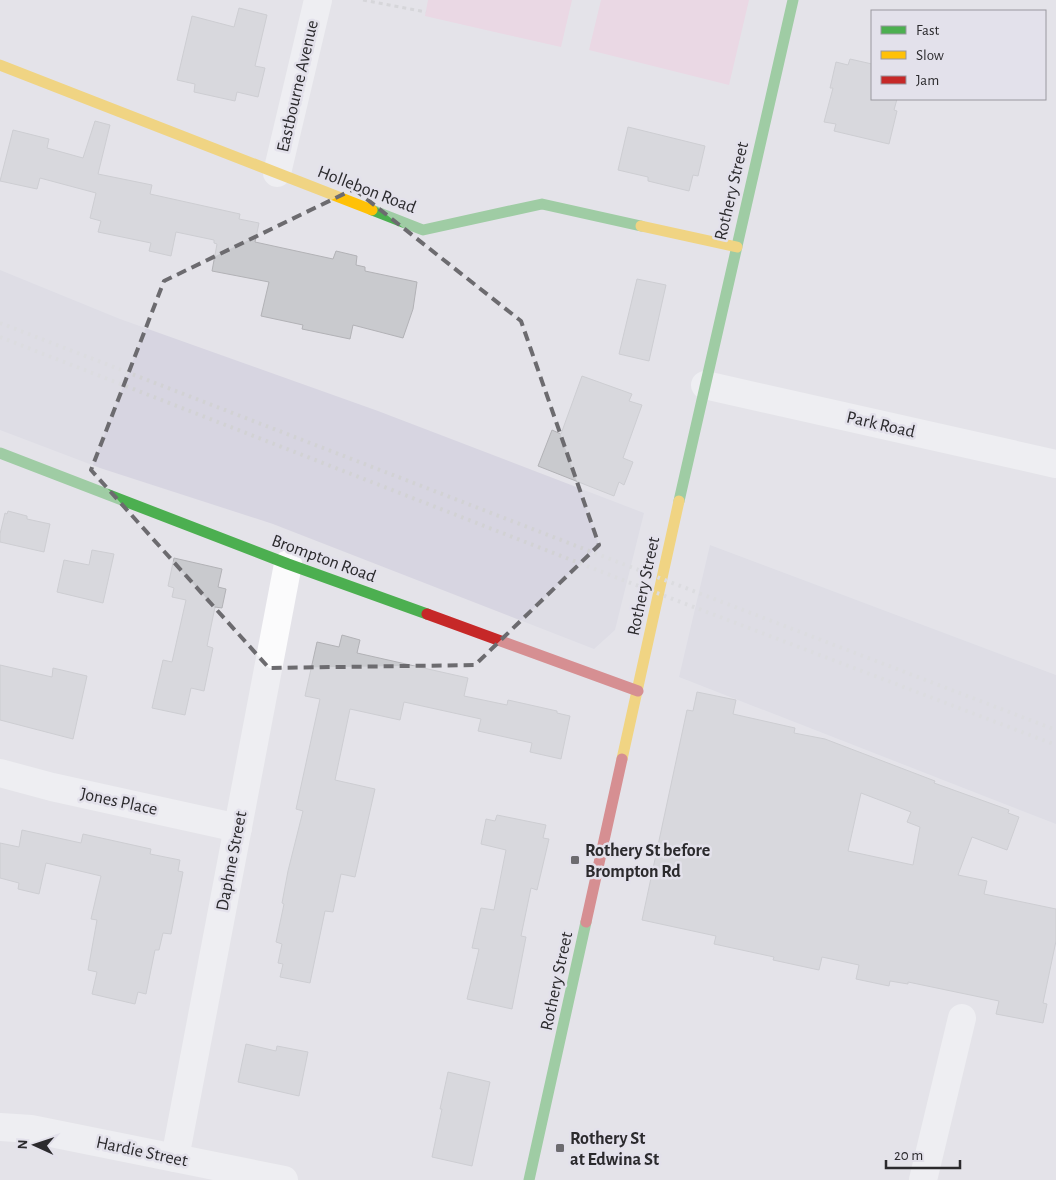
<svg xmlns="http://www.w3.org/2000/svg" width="1056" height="1180" font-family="'Alegreya Sans',sans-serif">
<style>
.built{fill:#d7d5e1}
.green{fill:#f2c9dd}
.building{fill:#c9cace;stroke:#b2b2b6;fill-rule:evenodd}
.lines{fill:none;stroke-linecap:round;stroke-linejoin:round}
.path{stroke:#c6c5c7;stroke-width:3;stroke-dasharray:4 4;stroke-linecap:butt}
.street{stroke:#fbfbfc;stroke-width:28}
.fast{stroke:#4caf50;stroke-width:11}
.slow{stroke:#ffc107;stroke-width:11}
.jam{stroke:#c62828;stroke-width:11}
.rail{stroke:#d2d2d4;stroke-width:4;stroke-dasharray:2.5 5;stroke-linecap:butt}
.marked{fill:none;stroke:#6c6b6f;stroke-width:4;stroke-dasharray:10 6;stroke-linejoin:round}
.poi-dot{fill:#6c6b6f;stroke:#e3e1eb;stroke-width:2}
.labels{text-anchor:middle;stroke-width:5;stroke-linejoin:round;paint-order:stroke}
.street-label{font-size:18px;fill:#2b2a2d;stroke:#e3e1eb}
.poi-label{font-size:18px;font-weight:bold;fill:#2b2a2d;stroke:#e3e1eb;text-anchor:start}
</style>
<rect width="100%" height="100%" fill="#e4e3e9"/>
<g class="built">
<path d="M0,270L120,319L378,411L644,513L615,630L594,649L273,524L100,468L0,430Z"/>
<path d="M710,545L1056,675V824L679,677Z"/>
</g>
<g class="green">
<path d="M428,0H572L561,47L425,16Z"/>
<path d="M601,0H749L729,85L589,50Z"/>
</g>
<g class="building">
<path d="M239,8L267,15L255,66L265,68L258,97L237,92L235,101L194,92L195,84L177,80L192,16L234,27Z"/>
<path d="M850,59L872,64V99H897L894,110L897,111L889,144L834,131L836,124L824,122L833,88H830L836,62L848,65Z"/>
<path d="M95,121L110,125L98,174L152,185L150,194L240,214L239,219L259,223L255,242L333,259L336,251L357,256L356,265L365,267V271L417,282L413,309L403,338L353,325L350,339L302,329L303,325L261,316L269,282L212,271L217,244L214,243V240L176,232L171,256L149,251L151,243L98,232L101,221L90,218L96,193L40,178L37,189L0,181L13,130L49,139L47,148L83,158Z"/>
<path d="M628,127L705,146L698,176L693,175L689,191L648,181V177L618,170Z"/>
<path d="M637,279L666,285L649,361L619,354Z"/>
<path d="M582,376L632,394L629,401L642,405L623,458L633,462L624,485L619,482L614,496L538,466L552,430L561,434Z"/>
<path d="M8,511L27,516V519L50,524L44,552L0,542V534L5,513L7,514Z"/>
<path d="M92,550L114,554L103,603L57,592L64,560L89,565Z"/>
<path d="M174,558L222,569L218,587L226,589L222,608L215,607L207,646L213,648L204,691L191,688L185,715L152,708L163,660L172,662L186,600L172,597L174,588L168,586Z"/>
<path d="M342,635L360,640L357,653L468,678L464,696L507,705L508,700L557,711V713L570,716L561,759L530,752L532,743L478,731L481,719L404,702L400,720L350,709L335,780L375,789L355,877L341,874L333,912L325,911L310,983L280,977L283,964L278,963L282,944L276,942L284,904L282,903L288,871L303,811L296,809L320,699L305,696L317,642L339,647Z"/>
<path d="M0,665L52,677L53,668L87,676L73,739L0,720Z"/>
<path d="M697,692L736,700L733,714L795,728L794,733L825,739L935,781L934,783L1009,810L1008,813L1019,817L1007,850L972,837L958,875L987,881L984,894L1056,909V941L1043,1003L1047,1004L1043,1023L996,1014L999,1001L908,982V984L890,981L889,986L856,979L859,965L822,957L819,970L773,960L774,957L714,944L716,936L642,920L687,710L693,711ZM861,793L911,812L907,822L920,827L913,865L848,851Z"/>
<path d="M497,815L546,825L543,838L549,839L537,890L531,888L521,936L526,937L512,1009L467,999L479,949L472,948L481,908L494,910L506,850L481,844L486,819L495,821Z"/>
<path d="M22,830L81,843L83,834L151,849L150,854L180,860L178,871L183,872L171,934L163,933L159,950H155L146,994L138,992L135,1004L92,994L97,972L88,970L97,920L91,919L101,876L46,863L39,894L18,889L19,883L0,878V843L19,847Z"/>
<path d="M246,1044L276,1051L277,1046L308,1052L299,1096L238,1082Z"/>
<path d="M448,1072L490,1082L472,1166L432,1157L442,1109H440Z"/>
</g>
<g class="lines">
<path class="path" d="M363,0L426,12"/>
<g class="street">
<path d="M277,173L318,0"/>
<path d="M705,385L1056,464"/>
<path d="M0,773L52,787L238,828"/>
<path d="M0,1127L31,1129L284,1180"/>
<path d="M175,1158L288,564"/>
<path d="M923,1180L962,1018"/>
</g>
<g class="fast">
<path d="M372,210L423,230L542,204L641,226"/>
<path d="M0,453L288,564L427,614"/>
<path d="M679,501L793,0"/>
<path d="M529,1180L586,922"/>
</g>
<g class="slow">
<path d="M0,65L372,210"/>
<path d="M641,226L737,247"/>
<path d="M622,759L679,501"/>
</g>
<g class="jam">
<path d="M427,614L638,691"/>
<path d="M586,922L622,759"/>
</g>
<g class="rail">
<path d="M0,323L623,564L1056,730"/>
<path d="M0,337L615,577L1056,745"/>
</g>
</g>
<path d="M0 0H1056V1180H0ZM354,189L521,321L599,545L475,665L269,668L91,470L164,281Z" fill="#e4e3e9" fill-opacity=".55" fill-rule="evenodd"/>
<path class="marked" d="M354,189L521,321L599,545L475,665L269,668L91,470L164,281Z"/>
<g class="poi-dot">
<rect x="570" y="855" width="10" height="10" rx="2.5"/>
<rect x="555" y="1143" width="10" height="10" rx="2.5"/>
</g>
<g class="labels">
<g class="street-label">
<text transform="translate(297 86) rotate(-77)" y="6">Eastbourne Avenue</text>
<text transform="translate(367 189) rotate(21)" y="6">Hollebon Road</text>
<text transform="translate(731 191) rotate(-77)" y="6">Rothery Street</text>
<text transform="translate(881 424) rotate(13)" y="6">Park Road</text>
<text transform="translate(324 558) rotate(20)" y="6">Brompton Road</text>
<text transform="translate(643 586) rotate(-78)" y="6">Rothery Street</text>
<text transform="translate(119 801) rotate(12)" y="6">Jones Place</text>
<text transform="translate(231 861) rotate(-79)" y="6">Daphne Street</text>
<text transform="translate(556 981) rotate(-78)" y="6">Rothery Street</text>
<text transform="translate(142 1151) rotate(12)" y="6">Hardie Street</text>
</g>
<g class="poi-label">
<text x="585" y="856">Rothery St before<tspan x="585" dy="21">Brompton Rd</tspan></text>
<text x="570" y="1144">Rothery St<tspan x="570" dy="21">at Edwina St</tspan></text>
</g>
</g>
<rect x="871" y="10" width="175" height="90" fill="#e3e1eb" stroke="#99989f"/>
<rect x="881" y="26" width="25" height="8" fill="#4caf50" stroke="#99989f"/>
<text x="916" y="35" font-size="15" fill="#2b2a2d">Fast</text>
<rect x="881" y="51" width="25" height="8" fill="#ffc107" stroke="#99989f"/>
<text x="916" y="60" font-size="15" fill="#2b2a2d">Slow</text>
<rect x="881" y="76" width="25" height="8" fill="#c62828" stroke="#99989f"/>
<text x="916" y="85" font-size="15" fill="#2b2a2d">Jam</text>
<g transform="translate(35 1145) rotate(273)" stroke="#e3e1eb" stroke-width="4" paint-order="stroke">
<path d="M0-4L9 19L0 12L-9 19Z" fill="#2b2a2d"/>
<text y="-8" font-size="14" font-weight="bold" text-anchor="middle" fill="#2b2a2d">N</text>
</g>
<path d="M886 1160v8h74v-8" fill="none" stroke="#2b2a2d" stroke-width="2.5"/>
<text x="894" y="1160" font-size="15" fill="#2b2a2d" stroke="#e3e1eb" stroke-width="4" paint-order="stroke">20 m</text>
</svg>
